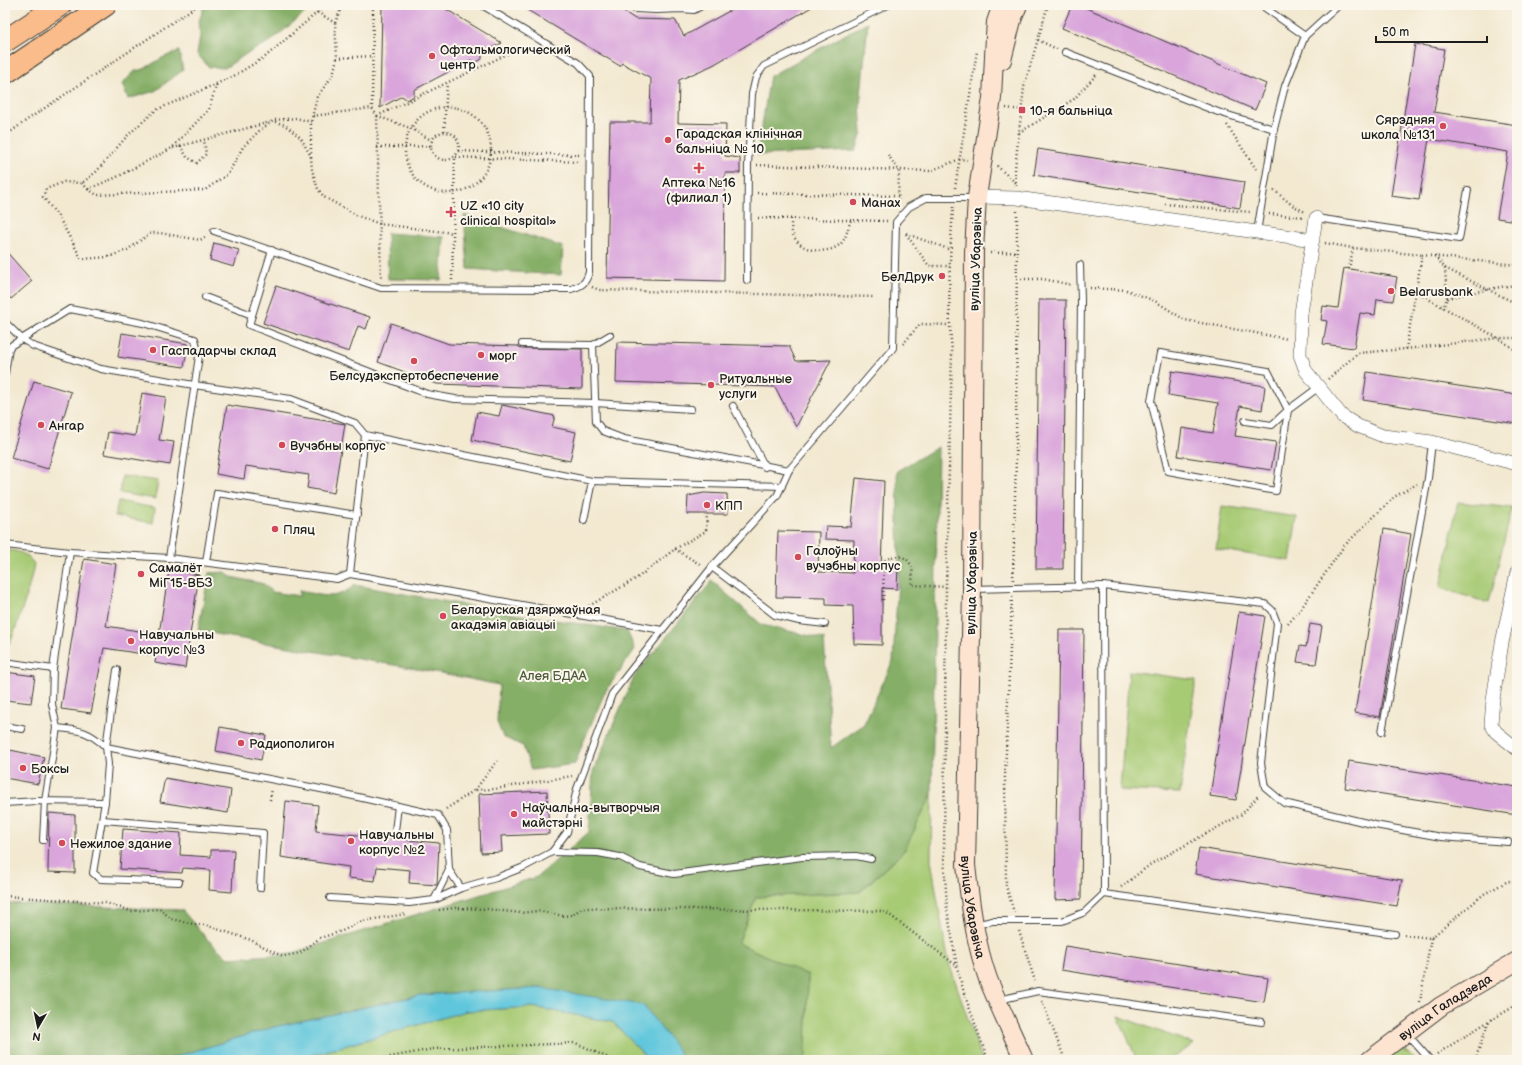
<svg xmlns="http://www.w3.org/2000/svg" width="1522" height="1065" font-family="'Balsamiq Sans',sans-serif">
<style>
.green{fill:#a7ca74;stroke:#627348}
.forest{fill:#85ae66;stroke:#506541}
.water{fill:#5fc6dc;stroke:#3e717c}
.building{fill:#d9a5db}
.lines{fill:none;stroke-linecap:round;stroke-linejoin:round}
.lane-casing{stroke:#3c3b37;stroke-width:8}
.street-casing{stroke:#3c3b37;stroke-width:14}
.secondary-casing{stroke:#3c3b37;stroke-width:20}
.highway-casing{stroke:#3c3b37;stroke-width:24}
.path{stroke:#3c3b37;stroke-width:2.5;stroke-dasharray:1 3;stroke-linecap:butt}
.lane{stroke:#fff;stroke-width:6}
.street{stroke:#fff;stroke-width:13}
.secondary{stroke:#fde4d0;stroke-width:18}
.highway{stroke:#f9bc8a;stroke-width:22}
.poi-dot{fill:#d1495b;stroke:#fbf7ec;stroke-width:1.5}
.labels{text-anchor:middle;stroke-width:4;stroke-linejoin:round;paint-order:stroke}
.poi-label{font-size:13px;fill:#1c1c1c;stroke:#fbf7ec;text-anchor:start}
.street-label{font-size:13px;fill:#1c1c1c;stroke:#fbf7ec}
.park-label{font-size:13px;fill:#4d593b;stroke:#fbf7ec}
</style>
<rect width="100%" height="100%" fill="#fbf7ec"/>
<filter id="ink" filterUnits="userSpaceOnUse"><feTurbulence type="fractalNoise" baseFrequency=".025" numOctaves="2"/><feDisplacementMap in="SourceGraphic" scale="8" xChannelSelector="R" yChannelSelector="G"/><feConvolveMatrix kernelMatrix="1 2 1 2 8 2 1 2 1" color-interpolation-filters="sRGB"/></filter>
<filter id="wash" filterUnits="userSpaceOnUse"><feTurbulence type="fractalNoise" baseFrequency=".012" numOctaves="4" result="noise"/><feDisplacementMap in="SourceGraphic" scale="16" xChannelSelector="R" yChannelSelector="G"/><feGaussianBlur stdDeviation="0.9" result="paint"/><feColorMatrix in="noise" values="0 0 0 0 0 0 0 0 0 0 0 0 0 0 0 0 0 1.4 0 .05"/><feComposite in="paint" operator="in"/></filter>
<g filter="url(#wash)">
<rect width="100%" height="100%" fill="#f3e9d1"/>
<g class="green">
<path d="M122,476L158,481L155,499L120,493Z"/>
<path d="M118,501L155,508L153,523L115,516Z"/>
<path d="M1458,502L1512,508L1489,603L1440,588Z"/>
<path d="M1222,506L1297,517L1290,561L1216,549Z"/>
<path d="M5,549C20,552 25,552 34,564C29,591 20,617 10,643L5,645Z"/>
<path d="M1129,671L1196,680L1180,793L1120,790Z"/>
<path d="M932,794L931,860L943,933L950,966L982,1060H803L806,1055L808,975L738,944L756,897L860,892L904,851Z"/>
<path d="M533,1007L613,1022L649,1060H295L466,1011Z"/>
<path d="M1118,1016L1194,1044L1169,1060H1137Z"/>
<path d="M1399,1049L1409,1053L1416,1060H1386Z"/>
</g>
<g class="forest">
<path d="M209,5H314L271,41L246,54L225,68L209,67L197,54L200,36L199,21L204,7Z"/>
<path d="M868,22L860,105L862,133L856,151L757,155L770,76Z"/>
<path d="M179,51L183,70L155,91L128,99L122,84L135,71L144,69L162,58Z"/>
<path d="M464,215L563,247L561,275L468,269Z"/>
<path d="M387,233L444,237L441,280L388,279Z"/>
<path d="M938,447L932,794L904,851L859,892L756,897L738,943L808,975L806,1055L803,1060H681L679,1051L540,988L421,995L274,1027L165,1060H5V903L182,910L207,939L228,958L289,954L537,877L589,832L593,771L634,677L712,581L762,625L824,639L831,748L864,724L893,661L899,566L897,471Z"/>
<path d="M226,572L231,577L264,584L272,592L300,596L299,591C324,595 334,602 355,585L514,614L627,631L635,649L605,692L582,745L575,764L531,770L523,746L503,737L497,722L499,685L446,674L225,636L198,630L209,573Z"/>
</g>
<path class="water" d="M540,988L643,1005L679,1051L681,1060H649L613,1022L533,1007L466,1011L295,1060H165L274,1027L421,995Z"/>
<g id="blocks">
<g class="building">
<path d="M382,5H439L502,43L482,53V59L475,63L471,60L414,90V96L407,100L402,96L380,108Z"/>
<path d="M519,5H614L635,19L675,20L684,36L740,5H815L713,65L679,80L678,123L726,124L725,156L740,158V173H725L724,281L607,278L610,122H650L651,79L622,63L620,66Z"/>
<path d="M1072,5H1079L1266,84L1255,110L1062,28Z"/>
<path d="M1415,44L1444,49L1434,112L1517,125V221L1497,218L1508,152L1429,139L1419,200L1391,196Z"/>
<path d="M1038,149L1244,182L1240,208L1034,175Z"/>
<path d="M214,243L239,250L234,267L210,260Z"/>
<path d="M5,250L32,281L11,299L5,292Z"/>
<path d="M1344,268L1397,277L1393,301L1377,299L1375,315L1360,313L1354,348L1323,344L1327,321L1321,320L1323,306L1338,308Z"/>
<path d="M276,286L370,317L366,329L358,326L349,352L263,323Z"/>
<path d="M1039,300H1066L1063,569H1036Z"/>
<path d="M391,323L449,344L518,346L522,348L582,349V389L437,384L378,362Z"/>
<path d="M122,333L188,344L184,367L118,357Z"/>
<path d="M617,342L789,346L796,361L831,360L796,427L775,387L616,382Z"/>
<path d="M1172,371L1265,386L1262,410L1240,406L1235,436L1276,442L1271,470L1178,456L1182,428L1213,433L1218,403L1168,395Z"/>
<path d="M1367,372L1517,395V424L1363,400Z"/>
<path d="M34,381L71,392L48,469L11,458Z"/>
<path d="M142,393L166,397L159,440L174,442L170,465L104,454L108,432L135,436Z"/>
<path d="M227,405L345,424L334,493L307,488L309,475L246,466L244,479L216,474Z"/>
<path d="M502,405L555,416L552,427L576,432L570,461L472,440L477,412L499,416Z"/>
<path d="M856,478L884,481L881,569L898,568L897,589L882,588V645L854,644L853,606L826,605V598L776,597L778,531L819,532L818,572L853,573L854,540L825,539L826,526L851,527Z"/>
<path d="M704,493L727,494L728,514H687L688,496Z"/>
<path d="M1384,529L1411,534L1380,717L1355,713Z"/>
<path d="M84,559L116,564L106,626L159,634L169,570L199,575L185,668L155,663L156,656L104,648L91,713L61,709Z"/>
<path d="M1239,612L1265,616L1236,800L1210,796Z"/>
<path d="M1310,624L1322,626L1316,664L1297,662L1300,646L1306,647Z"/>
<path d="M1059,630H1084L1081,899L1055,900Z"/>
<path d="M5,672L35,676L31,703L5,700Z"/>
<path d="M220,727L266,735L261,760L216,751Z"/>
<path d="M5,749L44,757L38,784L5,778Z"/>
<path d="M1349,761L1517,787V815L1345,788Z"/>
<path d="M165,778L231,790L228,813L160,802Z"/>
<path d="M547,791L549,834L501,836L502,852L481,853L479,794Z"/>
<path d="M286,801L318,805L316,831L439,843L437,885L409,883L410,870L377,867L375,881L348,878L349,867L281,857Z"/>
<path d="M49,813L75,815V873L48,872Z"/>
<path d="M123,829L181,833L180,855L211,857V850H234L232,892L209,890L210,870L183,868L182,873L120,869Z"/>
<path d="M1199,848L1402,880L1397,906L1195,874Z"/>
<path d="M1065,946L1268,978L1264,1002L1061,970Z"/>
</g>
</g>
</g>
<g filter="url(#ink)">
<use href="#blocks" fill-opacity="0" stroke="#3c3b37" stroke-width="1"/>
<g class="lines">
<defs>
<g id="lane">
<path d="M628,5L635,9L656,10L682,9L694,10L703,5"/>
<path d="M1261,5L1305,36"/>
<path d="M1065,52L1218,112L1274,129"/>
<path d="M1316,218L1459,239L1468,190"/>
<path d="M214,231L381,288L571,289C582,286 586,283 589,272L590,76L578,63L482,5"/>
<path d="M1257,232L1274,129L1285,86L1305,36L1339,5"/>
<path d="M272,250L249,325L427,394L455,399L595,403L691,409"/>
<path d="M747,280L748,165L752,94L756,77L764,66L888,5"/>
<path d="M205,297L252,315"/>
<path d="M5,322L22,339L33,346L101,369L194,385L291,399L355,423L365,435L592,481L782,486"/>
<path d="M522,344L593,345L610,335"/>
<path d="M593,345L596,422L603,431L624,439L789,470"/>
<path d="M5,352L12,345L70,309L143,323L195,339L199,356L169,558"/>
<path d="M1160,353L1268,371L1288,410L1276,491L1168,471L1151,401Z"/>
<path d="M5,373L9,348"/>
<path d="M733,406L765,467"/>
<path d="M1245,421L1272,425L1288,410L1319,387"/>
<path d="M584,520L592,481"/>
<path d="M5,545L70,552L169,558L337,579L350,574L662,630"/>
<path d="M70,552L53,669L52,704L57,728C81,730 88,731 106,747L331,791L438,815L447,830L449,870L461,888"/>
<path d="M206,562L217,493L357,515"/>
<path d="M712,567L775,615L799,621L825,624"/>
<path d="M350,574L365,435"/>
<path d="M1078,587L1081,300L1080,265"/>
<path d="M973,589L1103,586L1265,604L1272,610L1277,623L1261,763L1265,787L1284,803L1375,825L1441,837L1508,842"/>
<path d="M5,662L53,669"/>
<path d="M117,670L106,747L108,764L105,802L93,873L101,879L179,882"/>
<path d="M5,726L22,729"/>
<path d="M1382,732L1428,478L1432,442"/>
<path d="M5,803L37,801L105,802"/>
<path d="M103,820L263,833L260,888"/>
<path d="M395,831L398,806"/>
<path d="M43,840L45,801L57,728"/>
<path d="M552,852L598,853L620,857L640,867L674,874L802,857L856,856L871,859"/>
<path d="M1104,894L1395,934"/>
<path d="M330,898L409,903L434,900L461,888L496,878L524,867L552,852L567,832L577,789L612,694L712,567L777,496L789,470L893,348L896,222L909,207L926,198H975"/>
<path d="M434,900L449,870"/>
<path d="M975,925L992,921H1062L1085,912L1104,894L1103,586"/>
<path d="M999,1000L1038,991L1262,1022"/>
<path d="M1407,1034L1430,1060"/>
</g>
<g id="street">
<path d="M977,197L1017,198L1313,240"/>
<path d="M1316,218L1301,313L1300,355L1306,371L1342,416L1358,426L1383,436L1432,442L1517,464"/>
<path d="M1517,572L1502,643L1493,699L1491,724L1496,732L1517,749"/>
</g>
<g id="secondary">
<path id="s1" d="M1002,5L996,22L995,36L992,98L977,197L974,252L972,590L966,865C970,903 975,942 988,979C999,1006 1012,1033 1024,1060"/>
<path d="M1002,60L1012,20L1018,5"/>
<path id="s2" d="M1370,1060L1441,1006L1517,961"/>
</g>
<g id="highway">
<path d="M5,41L60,5"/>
<path d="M5,73L105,5"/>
</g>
</defs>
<use href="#lane" class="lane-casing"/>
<use href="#street" class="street-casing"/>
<use href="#secondary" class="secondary-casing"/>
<use href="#highway" class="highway-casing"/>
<g class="path">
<path d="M373,5L372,108L377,116L381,279"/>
<path d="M335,23L340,11L338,5"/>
<path d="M1038,40L1057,49"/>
<path d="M337,58L372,56"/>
<circle cx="448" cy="150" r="43"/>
<path d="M1006,108L1022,110"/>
<path d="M313,116L372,108"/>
<path d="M377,116L518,49L531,48"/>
<path d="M377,116L410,128L431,140"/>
<path d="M275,120L296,118L311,122"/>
<path d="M1227,125L1256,169"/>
<path d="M444,131L447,83"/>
<circle cx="445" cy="146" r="14"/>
<path d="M1019,133L1074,99L1096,75"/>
<path d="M5,136L27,120L198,5"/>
<path d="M180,146L187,157L197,163L206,154L204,140"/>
<path d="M377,147H404L430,146"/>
<path d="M173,148L270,122"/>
<path d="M458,151L580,155"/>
<path d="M888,155L899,171L898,203"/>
<path d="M311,157V122L317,97L333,75L337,58L335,23L317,12"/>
<path d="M757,165L930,171L960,159L967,160"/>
<path d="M997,166L1016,183"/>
<path d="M82,183L88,189L115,178L172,148L209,109L217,83"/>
<path d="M1016,186L1015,168L1024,87L1048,5"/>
<path d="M955,188L977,51"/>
<path d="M88,189L97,195L205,190L228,174L243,147L260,130L273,121L285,125L301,138L311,157L312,170L318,189L324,197L358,216L380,224L453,233"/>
<path d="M1274,190L1292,205L1305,212"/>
<path d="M757,193L898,196"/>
<path d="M1165,204L1250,212"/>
<path d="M953,207C950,254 947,304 952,351L946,587L944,856L947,909L957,967L964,993L988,1060"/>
<path d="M1269,214L1304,217"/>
<path d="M758,218L887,221"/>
<path d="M791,219C791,227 791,233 796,240C805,253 833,255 843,241C847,235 848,227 851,220"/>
<path d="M906,233C920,240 935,243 950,250"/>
<path d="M906,234L929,266H950"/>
<path d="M205,237L200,240L160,233H151L127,250L108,257L83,259L81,258L58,216L43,197L46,189L64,182L82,183L96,172L128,135L156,110L232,77L265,57L326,5"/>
<path d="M1325,243L1353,248L1422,255L1406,349"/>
<path d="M990,253L1016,252"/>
<path d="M1422,255L1517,265"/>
<path d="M1435,256L1445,268L1447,298L1443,308"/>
<path d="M1445,268L1517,304"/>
<path d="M1349,269L1353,248"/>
<path d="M1017,279H1043L1072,285"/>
<path d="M452,280L455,157L580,162"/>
<path d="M592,287L599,290L875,297"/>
<path d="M1090,288L1126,290L1155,301L1185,320L1288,339"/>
<path d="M1416,292L1498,338L1517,351"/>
<path d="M1447,298L1500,287L1517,285"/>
<path d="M903,344L920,324L949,325"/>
<path d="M1328,379L1358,353L1406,349L1498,338H1517"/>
<path d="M675,549L701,565"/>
<path d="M1013,580L1016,457L1017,211"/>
<path d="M1012,597L1005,777L1006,886L1014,912"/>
<path d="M883,600L884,561C895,553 909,555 912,569C913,574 912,580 912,585L946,587"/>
<path d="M589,606L637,578L675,549L706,531L707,514"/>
<path d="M1288,624L1300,610L1344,546L1394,497L1417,484"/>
<path d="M475,790L497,761"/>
<path d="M270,800L272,789"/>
<path d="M446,809L475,790L495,789L572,776"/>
<path d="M1121,887L1151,864L1242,814L1259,795"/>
<path d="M5,896L106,903L131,911L160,909L171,919L193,924L205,925L251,940L275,953L284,956L300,953L320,938L342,931L362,921L406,914"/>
<path d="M439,910L455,908L487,909L520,913L538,911L564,916L572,915L582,908L880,911L887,913L957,966"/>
<path d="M1019,931L1035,981"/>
<path d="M1404,935L1431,938L1484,894L1508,881L1517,882"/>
<path d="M1042,1001L1065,1060"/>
<path d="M1420,1002L1431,938"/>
<path d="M1437,1054L1489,1021L1517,1005"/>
<path d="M374,1060L433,1049L576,1043L613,1060"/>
<path d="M1475,1060L1489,1021"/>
</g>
<use href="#lane" class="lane"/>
<use href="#street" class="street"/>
<use href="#secondary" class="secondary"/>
<use href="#highway" class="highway"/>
</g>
</g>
<g class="poi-dot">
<circle cx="432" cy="56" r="4"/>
<rect x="1018" y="106" width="8" height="8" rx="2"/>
<circle cx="1443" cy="126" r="4"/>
<circle cx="668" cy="140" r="4"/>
<path d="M697 162h4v4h4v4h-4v4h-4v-4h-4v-4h4z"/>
<circle cx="853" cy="202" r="4"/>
<path d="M449 206h4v4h4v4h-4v4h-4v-4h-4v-4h4z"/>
<circle cx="942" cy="276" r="4"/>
<circle cx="1391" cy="291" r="4"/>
<circle cx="153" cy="350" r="4"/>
<circle cx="481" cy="355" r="4"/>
<circle cx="414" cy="361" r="4"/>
<circle cx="711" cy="385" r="4"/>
<circle cx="41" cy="425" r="4"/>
<circle cx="282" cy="445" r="4"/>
<circle cx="707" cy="505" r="4"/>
<circle cx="275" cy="529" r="4"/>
<circle cx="798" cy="557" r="4"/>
<circle cx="141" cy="574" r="4"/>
<circle cx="443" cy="616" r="4"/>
<circle cx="131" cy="641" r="4"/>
<circle cx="241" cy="743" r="4"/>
<circle cx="23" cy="768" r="4"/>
<circle cx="514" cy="814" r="4"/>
<circle cx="351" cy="841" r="4"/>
<circle cx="62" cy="843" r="4"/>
</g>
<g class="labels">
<g class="poi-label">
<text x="440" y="54">Офтальмологический<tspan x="440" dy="15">центр</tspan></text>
<text x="1030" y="115">10-я бальніца</text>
<text x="1435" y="124" text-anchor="end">Сярэдняя<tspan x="1435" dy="15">школа №131</tspan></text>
<text x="676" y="138">Гарадская клінічная<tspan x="676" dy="15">бальніца № 10</tspan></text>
<text x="699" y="187" text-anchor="middle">Аптека №16<tspan x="699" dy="15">(филиал 1)</tspan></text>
<text x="861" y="207">Манах</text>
<text x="460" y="210">UZ «10 city<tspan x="460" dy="15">clinical hospital»</tspan></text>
<text x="934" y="281" text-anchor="end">БелДрук</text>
<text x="1399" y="296">Belarusbank</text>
<text x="161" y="355">Гаспадарчы склад</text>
<text x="489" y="360">морг</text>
<text x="414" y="380" text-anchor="middle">Белсудэкспертобеспечение</text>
<text x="719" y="383">Ритуальные<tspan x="719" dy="15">услуги</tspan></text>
<text x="49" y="430">Ангар</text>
<text x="290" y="450">Вучэбны корпус</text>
<text x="715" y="510">КПП</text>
<text x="283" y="534">Пляц</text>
<text x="806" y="555">Галоўны<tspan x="806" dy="15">вучэбны корпус</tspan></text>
<text x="149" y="572">Самалёт<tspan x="149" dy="15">МіГ15-ВБЗ</tspan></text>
<text x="451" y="614">Беларуская дзяржаўная<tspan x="451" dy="15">акадэмія авіацыі</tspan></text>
<text x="139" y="639">Навучальны<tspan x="139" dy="15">корпус №3</tspan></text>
<text x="249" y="748">Радиополигон</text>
<text x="31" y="773">Боксы</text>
<text x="522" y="812">Наўчальна-вытворчыя<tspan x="522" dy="15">майстэрні</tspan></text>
<text x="359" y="839">Навучальны<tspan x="359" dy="15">корпус №2</tspan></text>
<text x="70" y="848">Нежилое здание</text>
</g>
<g class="street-label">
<text transform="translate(975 259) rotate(-88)" y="5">вуліца Убарэвіча</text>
<text transform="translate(971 583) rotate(-89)" y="5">вуліца Убарэвіча</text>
<text dy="5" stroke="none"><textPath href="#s1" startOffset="905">вуліца Убарэвіча</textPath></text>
<text dy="5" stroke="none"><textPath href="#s2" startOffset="92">вуліца Галадзеда</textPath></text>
</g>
<g class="park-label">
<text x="553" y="680">Алея БДАА</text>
</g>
</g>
<rect width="1522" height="1065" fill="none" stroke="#fbf7ec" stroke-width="20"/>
<g transform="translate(38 1027) rotate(189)" stroke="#fbf7ec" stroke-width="3" paint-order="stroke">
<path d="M0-3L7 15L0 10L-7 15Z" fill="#1c1c1c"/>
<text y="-6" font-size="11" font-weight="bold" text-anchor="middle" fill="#1c1c1c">N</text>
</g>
<path d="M1376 36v6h111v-6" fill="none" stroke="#1c1c1c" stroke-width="2"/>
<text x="1382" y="36" font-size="12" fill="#1c1c1c" stroke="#fbf7ec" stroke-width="3" paint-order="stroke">50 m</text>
</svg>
